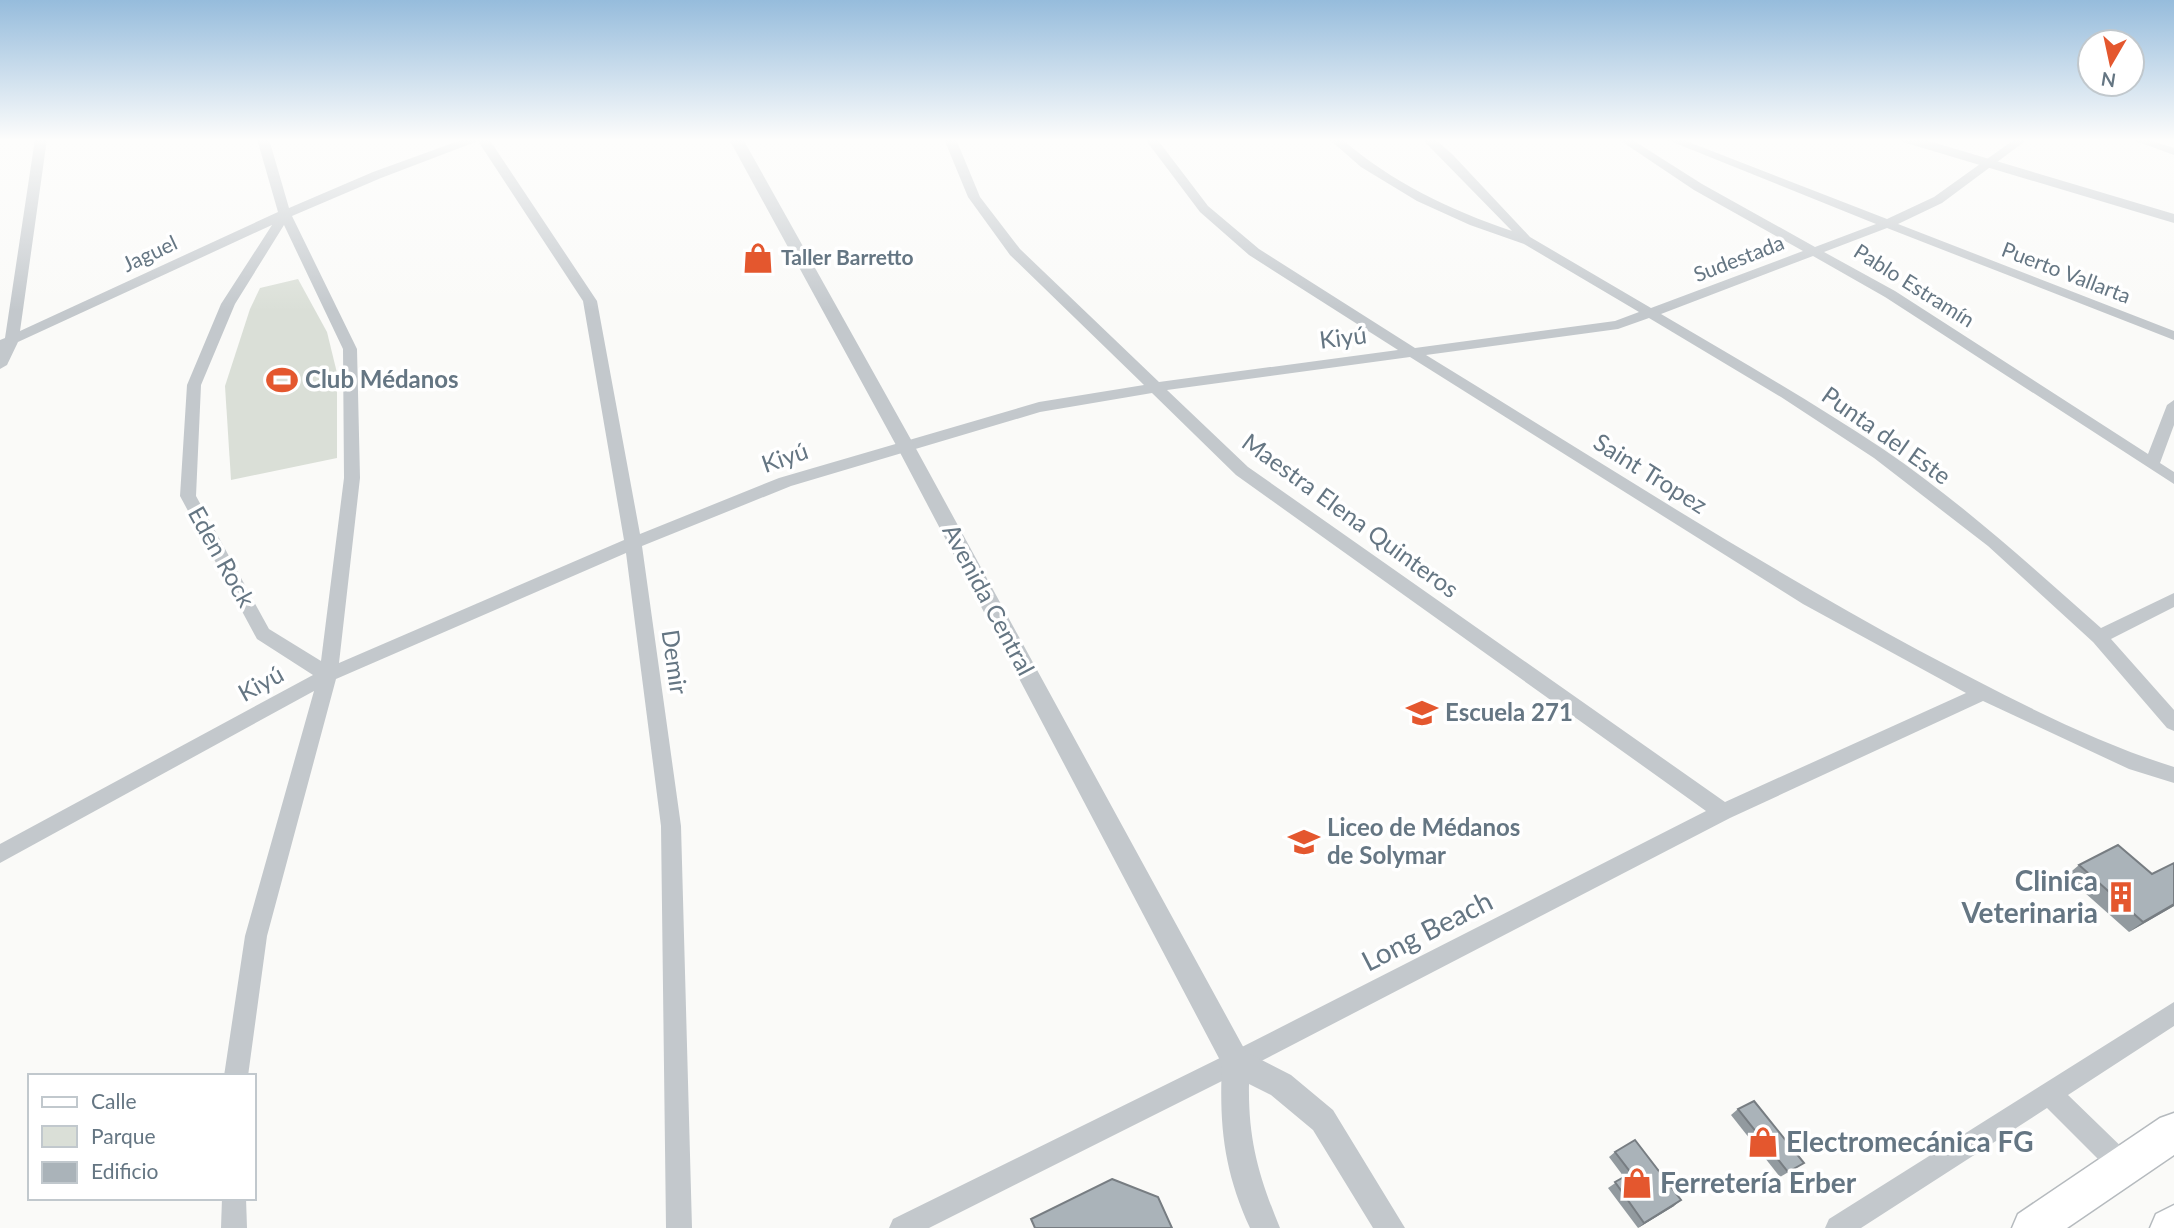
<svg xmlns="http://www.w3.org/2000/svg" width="2174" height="1228" font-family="Lato,sans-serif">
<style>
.green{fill:#dadfd7}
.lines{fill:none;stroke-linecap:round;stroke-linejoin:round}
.primary-casing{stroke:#b5babe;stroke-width:3}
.minor{fill:#c3c8cc;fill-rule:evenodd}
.tertiary{fill:#c3c8cc;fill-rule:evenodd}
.primary{fill:#fff;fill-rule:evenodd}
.wall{fill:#929a9f}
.shaded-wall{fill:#777d82}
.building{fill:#aab3b9;stroke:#777d82;stroke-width:2}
.labels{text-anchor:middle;stroke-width:7;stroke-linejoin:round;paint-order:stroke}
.far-street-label{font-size:21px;fill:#657683;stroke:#fff}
.far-poi-label{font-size:21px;font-weight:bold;fill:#657683;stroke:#fff;text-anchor:start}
.street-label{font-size:24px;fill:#657683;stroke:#fff}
.poi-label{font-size:24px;font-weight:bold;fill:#657683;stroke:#fff;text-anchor:start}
.near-poi-label{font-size:28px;font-weight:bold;fill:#657683;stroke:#fff;text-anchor:start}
.near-street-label{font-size:28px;fill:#657683;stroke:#fff}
</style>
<rect width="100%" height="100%" fill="#fafaf8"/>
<path class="green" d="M298,279L327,332L337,373V458L231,480L225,386L250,309L260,288Z"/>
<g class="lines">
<defs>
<g id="primary">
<path d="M2174,1113V1155L2067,1228H2012L2018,1214L2160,1118Z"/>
<path d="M2174,1205V1228H2150L2156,1214Z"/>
</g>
</defs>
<use href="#primary" class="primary-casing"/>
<g class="minor">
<path d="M35,139H47L20,331L278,212L257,139H269L289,208L373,172L464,139H489L597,301L640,534L779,478L1039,402L1144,385L1010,255L968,197L944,139H956L980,197L1020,249L1159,382L1398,350L1249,255L1200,212L1145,139H1157L1208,206L1259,249L1415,348L1615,321L1639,312L1524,244L1470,225L1417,201L1361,167L1329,139H1342C1391,182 1450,210 1512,231L1422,139H1435L1453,155L1530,237L1651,308L1803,251L1694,190L1618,139H1631L1702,184L1815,247L1876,224L1665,139H1681L1887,219L1934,197L2015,139H2028L1942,203L1898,224L2174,331V340L1887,228L1824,252L1895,291L2148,454L2167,405L2174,400V425L2160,463L2174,472V484L1885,297L1813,256L1661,314C1736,358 1811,401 1883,449C1961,502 2031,566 2101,628L2174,593V607L2111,639L2174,710V731L2167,728L2093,642L1988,546L1874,458L1781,397L1649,318L1618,329L1426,355C1589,455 1750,559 1918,650C2000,693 2085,739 2174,767V783L2129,769L1983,701L1730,818L1244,1070L929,1228H889L893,1219L1228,1054L1706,811L1236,475L1152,393L1040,412L791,486L642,546L681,826L692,1228H666L661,826L626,553L336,679L267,936L248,1076H224L245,936L314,691L0,863V844L313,675L257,639L180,496L187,385L221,304L272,225L18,342L7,365L0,369V340L5,338ZM478,141L583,301L624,540L339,663L360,478L357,349L292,216L381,178ZM284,225L343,349L344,478L321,661L269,629L196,496L201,385L235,304ZM1410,357L1803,604L1966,693L1725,802L1248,467L1167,390Z"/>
<path d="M2130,139H2146L2174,148V155Z"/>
<path d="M2174,1002V1026L2068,1095L2133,1158L2136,1167L2133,1176L2124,1179L2115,1176L2047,1108L1861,1228H1825L1829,1219Z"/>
<path d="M222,1198H246L247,1228H221Z"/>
</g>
<g class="tertiary">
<path d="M729,139H743L914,445L1246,1052L1291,1075L1333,1110L1405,1228H1373L1313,1130L1271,1095L1249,1084C1248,1140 1259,1177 1280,1228H1250C1224,1171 1219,1126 1222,1064L896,445Z"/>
<path d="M1901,139H1922L2174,214V223L1903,142Z"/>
</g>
<use href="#primary" class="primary"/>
</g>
<g class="wall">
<path d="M2174,863V906L2129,932L2066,876L2079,865L2152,874Z"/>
<path d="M1738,1109L1804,1163L1780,1177L1731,1115Z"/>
<path d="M1615,1152L1674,1206L1638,1228L1608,1188L1624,1177L1609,1157Z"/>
</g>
<g class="shaded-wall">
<path d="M2174,904V906L2129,932L2143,922Z"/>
<path d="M1681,1200L1674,1206L1638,1228L1644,1223Z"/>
</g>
<g class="building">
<path d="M2118,845L2152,874L2174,863V904L2143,922L2079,865Z"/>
<path d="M1754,1101L1804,1163L1788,1172L1738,1109Z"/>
<path d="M1635,1140L1681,1200L1644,1223L1615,1182L1631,1173L1615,1152Z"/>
<path d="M1112,1179L1158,1197L1172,1228H1035L1031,1219Z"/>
</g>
<linearGradient id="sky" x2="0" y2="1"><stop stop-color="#96bcdc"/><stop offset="0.45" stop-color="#fdfdfc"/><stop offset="1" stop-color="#fdfdfc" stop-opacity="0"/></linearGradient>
<rect width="2174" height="311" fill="url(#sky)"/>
<defs>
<symbol id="shop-bare" viewBox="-9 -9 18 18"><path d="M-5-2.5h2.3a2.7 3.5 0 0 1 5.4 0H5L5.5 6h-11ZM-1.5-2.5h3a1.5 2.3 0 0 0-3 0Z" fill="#e4572e" stroke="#fff" stroke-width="2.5" paint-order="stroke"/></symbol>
<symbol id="stadium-bare" viewBox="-9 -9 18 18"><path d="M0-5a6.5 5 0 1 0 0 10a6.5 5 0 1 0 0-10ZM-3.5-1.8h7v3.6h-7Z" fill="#e4572e" stroke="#fff" stroke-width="2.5" paint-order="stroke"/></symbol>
<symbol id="school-bare" viewBox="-9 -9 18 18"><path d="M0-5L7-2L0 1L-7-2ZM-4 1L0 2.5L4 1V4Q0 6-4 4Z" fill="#e4572e" stroke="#fff" stroke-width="2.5" paint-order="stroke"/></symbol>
<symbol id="building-bare" viewBox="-9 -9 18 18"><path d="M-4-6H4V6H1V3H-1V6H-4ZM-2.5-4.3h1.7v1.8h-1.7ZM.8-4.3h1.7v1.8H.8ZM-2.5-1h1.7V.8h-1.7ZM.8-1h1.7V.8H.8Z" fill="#e4572e" stroke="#fff" stroke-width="2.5" paint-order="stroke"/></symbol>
</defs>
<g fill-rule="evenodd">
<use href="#shop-bare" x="736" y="236" width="44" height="44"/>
<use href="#stadium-bare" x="260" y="358" width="44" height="44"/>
<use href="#school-bare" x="1400" y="691" width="44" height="44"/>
<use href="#school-bare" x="1282" y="820" width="44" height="44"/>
<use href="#building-bare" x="2099" y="875" width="44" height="44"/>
<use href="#shop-bare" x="1741" y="1120" width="44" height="44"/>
<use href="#shop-bare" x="1615" y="1161" width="44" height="44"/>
</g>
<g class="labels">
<g class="far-street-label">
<text transform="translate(150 254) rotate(-25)" y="7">Jaguel</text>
<text transform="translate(1739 259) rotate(-21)" y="7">Sudestada</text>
<text transform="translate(2066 273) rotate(21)" y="7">Puerto Vallarta</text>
<text transform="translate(1914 286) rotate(32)" y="7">Pablo Estramín</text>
</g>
<g class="far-poi-label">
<text x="781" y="265">Taller Barretto</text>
</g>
<g class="street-label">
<text transform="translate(1343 338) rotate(-7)" y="8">Kiyú</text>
<text transform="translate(1886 436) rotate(35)" y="8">Punta del Este</text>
<text transform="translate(785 458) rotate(-19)" y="8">Kiyú</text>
<text transform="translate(1650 474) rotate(32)" y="8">Saint Tropez</text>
<text transform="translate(1350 516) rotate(36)" y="8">Maestra Elena Quinteros</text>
<text transform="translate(221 557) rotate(61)" y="8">Eden Rock</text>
<text transform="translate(988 600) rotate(62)" y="8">Avenida Central</text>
<text transform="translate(674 662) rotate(82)" y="8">Demir</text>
<text transform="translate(261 684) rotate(-29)" y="8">Kiyú</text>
</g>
<g class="poi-label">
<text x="305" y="388">Club Médanos</text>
<text x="1445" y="721">Escuela 271</text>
<text x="1327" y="836">Liceo de Médanos<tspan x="1327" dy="28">de Solymar</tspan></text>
</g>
<g class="near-poi-label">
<text x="2098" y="891" text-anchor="end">Clinica<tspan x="2098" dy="32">Veterinaria</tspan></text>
<text x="1786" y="1152">Electromecánica FG</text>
<text x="1660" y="1193">Ferretería Erber</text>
</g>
<g class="near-street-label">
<text transform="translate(1427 931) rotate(-27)" y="10">Long Beach</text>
</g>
</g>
<rect x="28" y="1074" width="228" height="126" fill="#ffffff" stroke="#c1c8cd" stroke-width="2"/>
<rect x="42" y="1097" width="35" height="10" fill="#ffffff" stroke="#c1c8cd" stroke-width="2"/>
<text x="91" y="1109" font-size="21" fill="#657683">Calle</text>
<rect x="42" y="1126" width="35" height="21" fill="#dadfd7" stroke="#c1c8cd" stroke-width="2"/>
<text x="91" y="1144" font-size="21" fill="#657683">Parque</text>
<rect x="42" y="1162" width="35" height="21" fill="#aab3b9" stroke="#c1c8cd" stroke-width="2"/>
<text x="91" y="1179" font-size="21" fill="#657683">Edificio</text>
<g transform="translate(2111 63) rotate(189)"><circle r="33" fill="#ffffff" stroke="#c1c8cd" stroke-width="2"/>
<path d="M0-5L12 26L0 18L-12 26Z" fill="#e4572e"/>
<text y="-10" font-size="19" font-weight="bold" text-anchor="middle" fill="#657683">N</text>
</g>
</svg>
